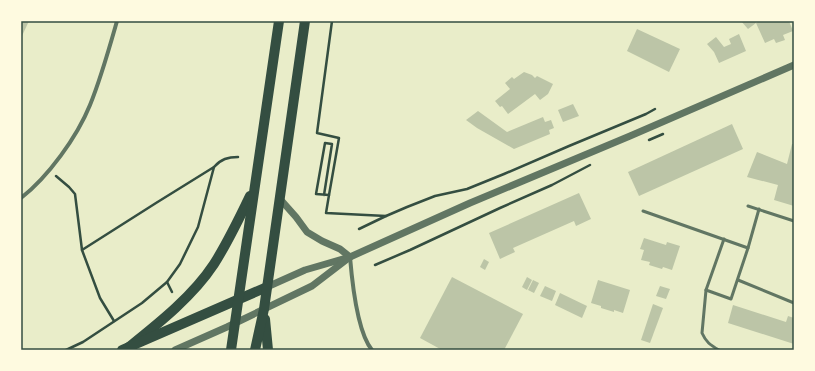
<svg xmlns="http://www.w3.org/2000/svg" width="815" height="371" font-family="'Titillium Web',sans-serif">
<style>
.building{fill:#bcc5a7}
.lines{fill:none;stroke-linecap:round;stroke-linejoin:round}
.path{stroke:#344e41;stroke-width:2.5}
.service{stroke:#617663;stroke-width:3}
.minor{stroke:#617663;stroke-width:4}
.tertiary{stroke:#617663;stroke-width:7}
.primary{stroke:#344e41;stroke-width:10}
.neatline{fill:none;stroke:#344e41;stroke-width:1.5}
</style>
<rect width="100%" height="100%" fill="#e9edc9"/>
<g class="building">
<path d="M21,21H29L21,38Z"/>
<path d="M741,21H755L756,23L760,21H789L793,31L783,35L785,40L776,43L774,39L765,43L756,23L748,29Z"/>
<path d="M637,29L680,49L669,72L627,51Z"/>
<path d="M739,34L746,51L719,63L714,52L707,44L716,37L724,47L731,44L729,39Z"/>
<path d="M524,72L532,75L535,78L537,76L553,84L548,94L540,100L535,94L508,114L502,106L500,107L495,101L510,89L505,83L512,77L514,79Z"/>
<path d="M573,104L579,116L563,122L558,110Z"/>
<path d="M478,111L507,132L543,117L545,122L551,120L554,128L549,130L550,134L514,149L477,128L466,120Z"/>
<path d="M732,124L743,149L639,196L628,172Z"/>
<path d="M792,144H794V206L774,200L778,185L747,177L757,152L787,164Z"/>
<path d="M579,193L591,219L576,226L574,221L513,248L515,252L500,259L489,233Z"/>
<path d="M644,238L666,245L667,242L680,246L672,270L663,267L662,269L649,265L650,262L641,260L644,250L640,249Z"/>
<path d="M484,259L489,262L485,270L480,267Z"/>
<path d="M452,277L523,314L504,350H442L420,338Z"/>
<path d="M527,277L532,280L527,290L522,287Z"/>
<path d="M533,280L539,283L534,293L528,290Z"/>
<path d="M598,280L630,290L623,313L614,310V312L601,308V306L591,303Z"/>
<path d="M545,286L556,291L552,301L540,296Z"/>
<path d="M660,286L670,289L666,299L656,296Z"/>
<path d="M560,293L587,306L582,318L555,305Z"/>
<path d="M653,304L663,308L650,343L641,340Z"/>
<path d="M733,305L786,322L788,316L794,318V344L728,323Z"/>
</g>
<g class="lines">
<g class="path">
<path d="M649,140L663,134"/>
<path d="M56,176L69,187L75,194L82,250L100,298L114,321"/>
<path d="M324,195L332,144L325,143L316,194L329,195L326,213L386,216L359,229"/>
<path d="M329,195L339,138L317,133L332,21"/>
<path d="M386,216L407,207L435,196L467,189L504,174L569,146L646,114L655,109"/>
<path d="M82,250L156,203L214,167"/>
<path d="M375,265L410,250L500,208L552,185L590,165"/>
<path d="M167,282L172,292"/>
<path d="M66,350L83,342L142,303L167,282L180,264L198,227L214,167C221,159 228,157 238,157"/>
</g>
<g class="service">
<path d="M748,206L794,221"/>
<path d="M643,211L748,248"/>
<path d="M724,239L706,290L731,299L748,248L759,209"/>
<path d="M738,280L794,303"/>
<path d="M706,290L702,333C706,342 710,345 719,350"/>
</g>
<g class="minor">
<path d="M21,198C48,177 77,137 90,105C101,78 109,49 117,21"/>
<path d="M350,257C352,281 357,332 372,350"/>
</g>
<g class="tertiary">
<path d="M280,199L296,217L307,232L322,241L340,249L350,257"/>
<path d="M267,287L305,270L350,257L470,203L630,136L794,65"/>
<path d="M175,350L227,327L312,286L346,260"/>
</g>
<g class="primary">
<path d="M265,319L268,350"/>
<path d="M129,347C159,323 193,296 214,264C228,242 239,219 250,196"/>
<path d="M122,350L267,287"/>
<path d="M231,350L279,21"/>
<path d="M255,350L264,309L305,21"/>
</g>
</g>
<rect width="815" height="371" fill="none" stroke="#fefae0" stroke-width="44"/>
<rect x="22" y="22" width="771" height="327" class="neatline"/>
</svg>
